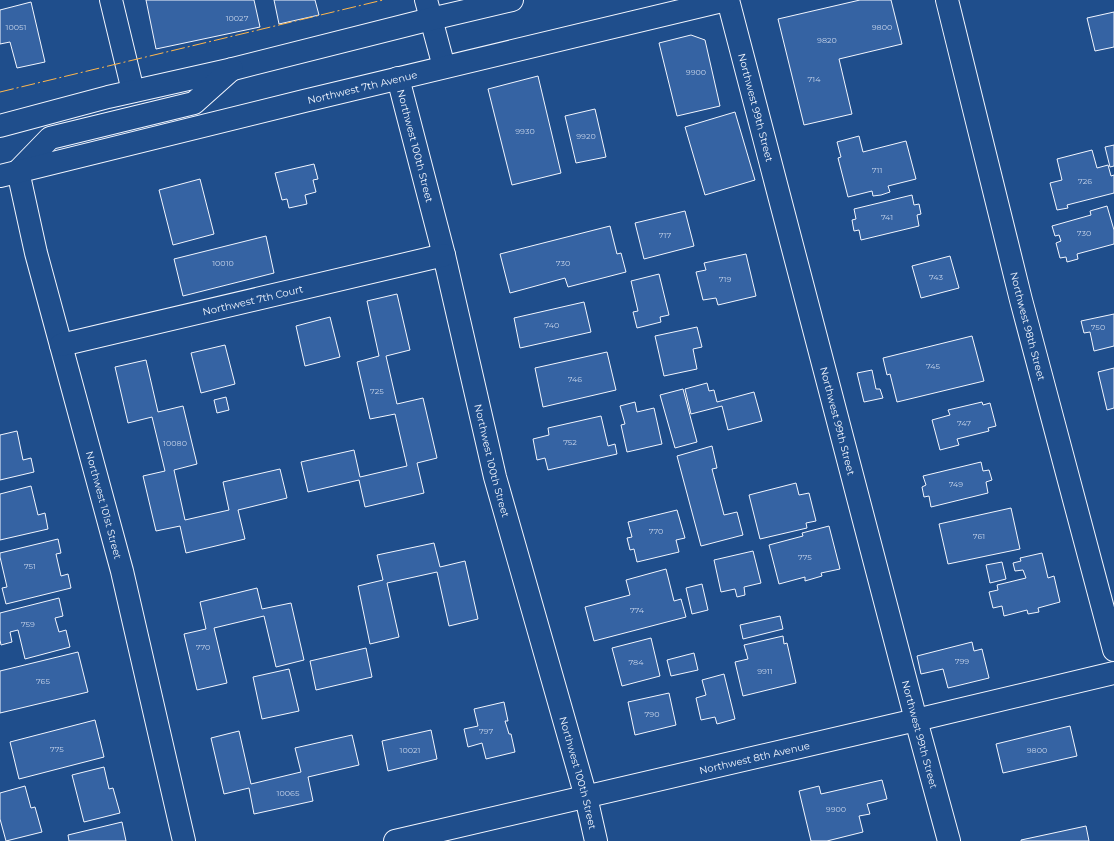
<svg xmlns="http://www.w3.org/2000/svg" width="1114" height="841" font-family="Montserrat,sans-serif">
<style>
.building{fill:#3563a3;stroke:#f2f6ff}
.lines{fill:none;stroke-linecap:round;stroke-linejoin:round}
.minor-casing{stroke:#f2f6ff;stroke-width:24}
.primary-casing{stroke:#f2f6ff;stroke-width:24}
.minor{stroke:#1f4e8c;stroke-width:22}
.primary{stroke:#1f4e8c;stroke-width:22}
.power{stroke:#ffb74d;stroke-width:1;stroke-dasharray:14 3 2 3;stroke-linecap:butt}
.labels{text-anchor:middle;stroke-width:3;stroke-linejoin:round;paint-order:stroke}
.number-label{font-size:8px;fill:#c3d1e8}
.street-label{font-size:10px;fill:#f2f6ff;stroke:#1f4e8c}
</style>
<rect width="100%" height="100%" fill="#1f4e8c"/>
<g class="building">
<path d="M146,0H254L260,27L156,49Z"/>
<path d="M274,0H315L319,15L279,24Z"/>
<path d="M860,0H891L902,44L839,59L852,114L804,125L778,19Z"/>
<path d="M31,2L45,62L17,68L10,42L0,44V10Z"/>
<path d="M1114,12V47L1095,51L1087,18Z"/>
<path d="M691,35L705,40L720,106L677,116L659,43Z"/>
<path d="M538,76L561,173L512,185L488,89Z"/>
<path d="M595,109L606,157L576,163L565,116Z"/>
<path d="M735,112L755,180L705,195L685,127Z"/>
<path d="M859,136L863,152L906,141L916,179L888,186L890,192L881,195L873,196L872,191L848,197L838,158L841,157L837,142Z"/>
<path d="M1114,145V166L1110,167L1105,147Z"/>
<path d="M1092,150L1097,168L1108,165L1111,176L1114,175V193L1067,205L1068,208L1057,210L1050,183L1062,180L1057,159Z"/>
<path d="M314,164L318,179L313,180L316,192L305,195L307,204L289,208L287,199L282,200L275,173Z"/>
<path d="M200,179L214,234L173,245L159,190Z"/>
<path d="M912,195L914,205L919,204L921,214L917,215L919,226L861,240L859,230L854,231L852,220L856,219L854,209Z"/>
<path d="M1107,206L1114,230V244L1077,254L1078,259L1067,262L1066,257L1060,258L1056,243L1061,241L1059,235L1055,236L1052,226L1091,215L1090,211Z"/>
<path d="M685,211L694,246L644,259L635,223Z"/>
<path d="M610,226L617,254L621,253L626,272L568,287L565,278L510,293L500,254Z"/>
<path d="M266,236L274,273L183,296L174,259Z"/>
<path d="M746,254L756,296L718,305L716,298L703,300L696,272L706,270L704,263Z"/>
<path d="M950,256L959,288L921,298L912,266Z"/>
<path d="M659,274L669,315L660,317L661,322L637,328L633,312L638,311L631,281Z"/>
<path d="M397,294L410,350L386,356L397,404L423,398L437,458L417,463L424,493L365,507L359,480L308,492L301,462L354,450L360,477L407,466L395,414L370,419L357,362L379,356L367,301Z"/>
<path d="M584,302L591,332L520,348L514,318Z"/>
<path d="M1114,314V346L1094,351L1090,332L1084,333L1081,321Z"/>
<path d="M330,317L340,357L305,366L296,326Z"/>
<path d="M697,327L702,347L693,349L697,369L664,376L655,336Z"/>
<path d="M972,336L984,381L897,402L890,374L887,375L883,358Z"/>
<path d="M225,345L235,384L201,393L191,353Z"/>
<path d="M607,352L616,390L543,407L535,368Z"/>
<path d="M146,360L158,412L183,406L197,464L174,470L185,520L229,510L223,482L280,469L287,498L238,510L245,539L186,553L180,526L156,531L143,476L165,471L152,417L128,423L115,367Z"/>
<path d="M1114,368V408L1107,410L1098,372Z"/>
<path d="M872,370L876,389H880L883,398L864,402L857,373Z"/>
<path d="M707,383L709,391L714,390L717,402L754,392L762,421L728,430L722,406L691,414L685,389Z"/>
<path d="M683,389L697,442L675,448L660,395Z"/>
<path d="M226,397L229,410L217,413L214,400Z"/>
<path d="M635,402L637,412L654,408L662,444L627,452L621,425L625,424L620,406Z"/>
<path d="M982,402L983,405L990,403L996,426L988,428L989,431L957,439L959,445L940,450L932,420L950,415L948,410Z"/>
<path d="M601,416L608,446L615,444L617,454L548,470L545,458L537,460L533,439L549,435L548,428Z"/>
<path d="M17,431L23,460L31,458L34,472L0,480V435Z"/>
<path d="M712,446L717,468L712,469L724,515L737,512L743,535L701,546L677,456Z"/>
<path d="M981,462L983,471L989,470L992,480L986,482L988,493L931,507L929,496L924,497L922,487L926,485L923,476Z"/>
<path d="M796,483L799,495L809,493L816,521L806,523L807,528L760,539L749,495Z"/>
<path d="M31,486L38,515L45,513L48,529L0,540V494Z"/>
<path d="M1011,508L1020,549L948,564L939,524Z"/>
<path d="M677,510L685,538L676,540L679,552L637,562L634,549L630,550L627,538L632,537L628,522Z"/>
<path d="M829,526L840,569L821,573L822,576L805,581V577L779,584L769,545L803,536L802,533Z"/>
<path d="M58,539L61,553L56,554L61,576L68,574L71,588L6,604L2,588L7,587L0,557V553Z"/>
<path d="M434,543L440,567L465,561L478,619L449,626L437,572L387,583L399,637L370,644L358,586L383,580L377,555Z"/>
<path d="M753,551L761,583L744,587L745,595L737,597L735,589L721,592L714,560Z"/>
<path d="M1042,553L1048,578L1054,576L1060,602L1038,608L1039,612L1028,614L1027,610L1004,616L1002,606L993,608L989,592L998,590L997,585L1026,578L1023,570L1015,571L1013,563L1021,561L1020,558Z"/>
<path d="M1002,562L1006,579L990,583L986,565Z"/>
<path d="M666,569L674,601L681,599L686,617L594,641L585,607L630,595L626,580Z"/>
<path d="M702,584L708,610L692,614L686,588Z"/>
<path d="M257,588L262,609L291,603L304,660L276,667L264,616L214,628L227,683L197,690L184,634L206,629L200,602Z"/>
<path d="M59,598L63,616L55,618L59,632L66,630L70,647L25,659L18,630L10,632L12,642L1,645L0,640V613Z"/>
<path d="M780,616L783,629L743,639L740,625Z"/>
<path d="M783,636L784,644L787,643L796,683L743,696L735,662L748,659L744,645Z"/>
<path d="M651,638L660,676L622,686L612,648Z"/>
<path d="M972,642L974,651L982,649L989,678L948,688L943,669L921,674L917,656Z"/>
<path d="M366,648L372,677L316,690L310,661Z"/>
<path d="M78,652L88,692L0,713V671Z"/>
<path d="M694,653L698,670L671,676L667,660Z"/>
<path d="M289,669L299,711L262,719L253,677Z"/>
<path d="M724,674L735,719L717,724L715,717L701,720L696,698L706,695L702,680Z"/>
<path d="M669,693L676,725L635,735L628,702Z"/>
<path d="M504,702L508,721H505L509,734H511L515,752L486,759L482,743L468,747L464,729L478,726L474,709Z"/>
<path d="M95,720L104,757L19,779L10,742Z"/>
<path d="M1070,726L1077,756L1003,773L996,744Z"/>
<path d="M431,730L437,759L388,771L382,741Z"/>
<path d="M239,731L251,784L301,772L295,748L352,735L359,765L308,777L313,801L254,814L249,788L224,794L211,738Z"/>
<path d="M104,767L109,789L113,788L120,813L84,822L72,775Z"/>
<path d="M882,780L887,799L867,804L870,814L859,816L863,832L827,841H811L799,791L819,786L821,794Z"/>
<path d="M25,786L31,808L35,807L42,832L6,841L0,819V793Z"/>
<path d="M122,822L126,841H69L68,835Z"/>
<path d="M1086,826L1089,841H1021V840Z"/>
</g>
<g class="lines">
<defs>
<g id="minor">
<path d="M111,0L133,91"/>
<path d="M426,0L444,67"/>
<path id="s1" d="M728,0L916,720L949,841"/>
<path id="s2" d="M947,0L1021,300L1114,650"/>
<path id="s3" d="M398,78L444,255L495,477L586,797L596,841"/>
<path id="s4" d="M18,171L36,253L122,571L184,841"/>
<path id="s5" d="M61,345L444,255"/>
<path id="s6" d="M395,841L916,720L1114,673"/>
</g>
<g id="primary">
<path d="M0,126L108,97L233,69L431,19L512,0"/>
<path d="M18,171L50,138L194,103L232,69"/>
<path id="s7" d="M0,176L304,101L726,0"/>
</g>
</defs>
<use href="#minor" class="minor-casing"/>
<use href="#primary" class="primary-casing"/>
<use href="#minor" class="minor"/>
<use href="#primary" class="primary"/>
<path class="power" d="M0,92L383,0"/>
</g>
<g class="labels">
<g class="number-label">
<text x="237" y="21">10027</text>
<text x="16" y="30">10051</text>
<text x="882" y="30">9800</text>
<text x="827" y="43">9820</text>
<text x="696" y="75">9900</text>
<text x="814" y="82">714</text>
<text x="525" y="134">9930</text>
<text x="586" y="139">9920</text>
<text x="877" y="173">711</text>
<text x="1085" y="184">726</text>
<text x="887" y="220">741</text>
<text x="1084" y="236">730</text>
<text x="665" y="238">717</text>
<text x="223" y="266">10010</text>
<text x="563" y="266">730</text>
<text x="936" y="280">743</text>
<text x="725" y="282">719</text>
<text x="552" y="328">740</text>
<text x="1098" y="330">750</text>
<text x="933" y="369">745</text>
<text x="575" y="382">746</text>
<text x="377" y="394">725</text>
<text x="964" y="426">747</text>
<text x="570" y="445">752</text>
<text x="175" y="446">10080</text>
<text x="956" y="487">749</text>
<text x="656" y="534">770</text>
<text x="979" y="539">761</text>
<text x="805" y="560">775</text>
<text x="30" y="569">751</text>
<text x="637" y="613">774</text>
<text x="28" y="627">759</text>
<text x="203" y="650">770</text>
<text x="962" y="664">799</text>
<text x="636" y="665">784</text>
<text x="765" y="674">9911</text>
<text x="43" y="684">765</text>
<text x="652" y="717">790</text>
<text x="486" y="734">797</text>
<text x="57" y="752">775</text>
<text x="410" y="753">10021</text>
<text x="1037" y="753">9800</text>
<text x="288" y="796">10065</text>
<text x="836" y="812">9900</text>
</g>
<g class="street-label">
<text dy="4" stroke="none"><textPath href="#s7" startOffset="373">Northwest 7th Avenue</textPath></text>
<text dy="4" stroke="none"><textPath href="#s1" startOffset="111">Northwest 99th Street</textPath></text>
<text dy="4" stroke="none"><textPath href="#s3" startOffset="70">Northwest 100th Street</textPath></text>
<text dy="4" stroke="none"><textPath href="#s5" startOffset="197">Northwest 7th Court</textPath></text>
<text dy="4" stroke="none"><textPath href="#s2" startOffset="336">Northwest 98th Street</textPath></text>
<text dy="4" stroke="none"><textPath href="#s1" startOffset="435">Northwest 99th Street</textPath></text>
<text dy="4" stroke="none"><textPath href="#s3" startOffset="394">Northwest 100th Street</textPath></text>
<text dy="4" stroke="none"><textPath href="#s4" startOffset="345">Northwest 101st Street</textPath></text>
<text dy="4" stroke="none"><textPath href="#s1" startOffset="759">Northwest 99th Street</textPath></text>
<text dy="4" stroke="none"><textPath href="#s6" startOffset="369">Northwest 8th Avenue</textPath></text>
<text dy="4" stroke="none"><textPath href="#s3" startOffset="718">Northwest 100th Street</textPath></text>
</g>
</g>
</svg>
